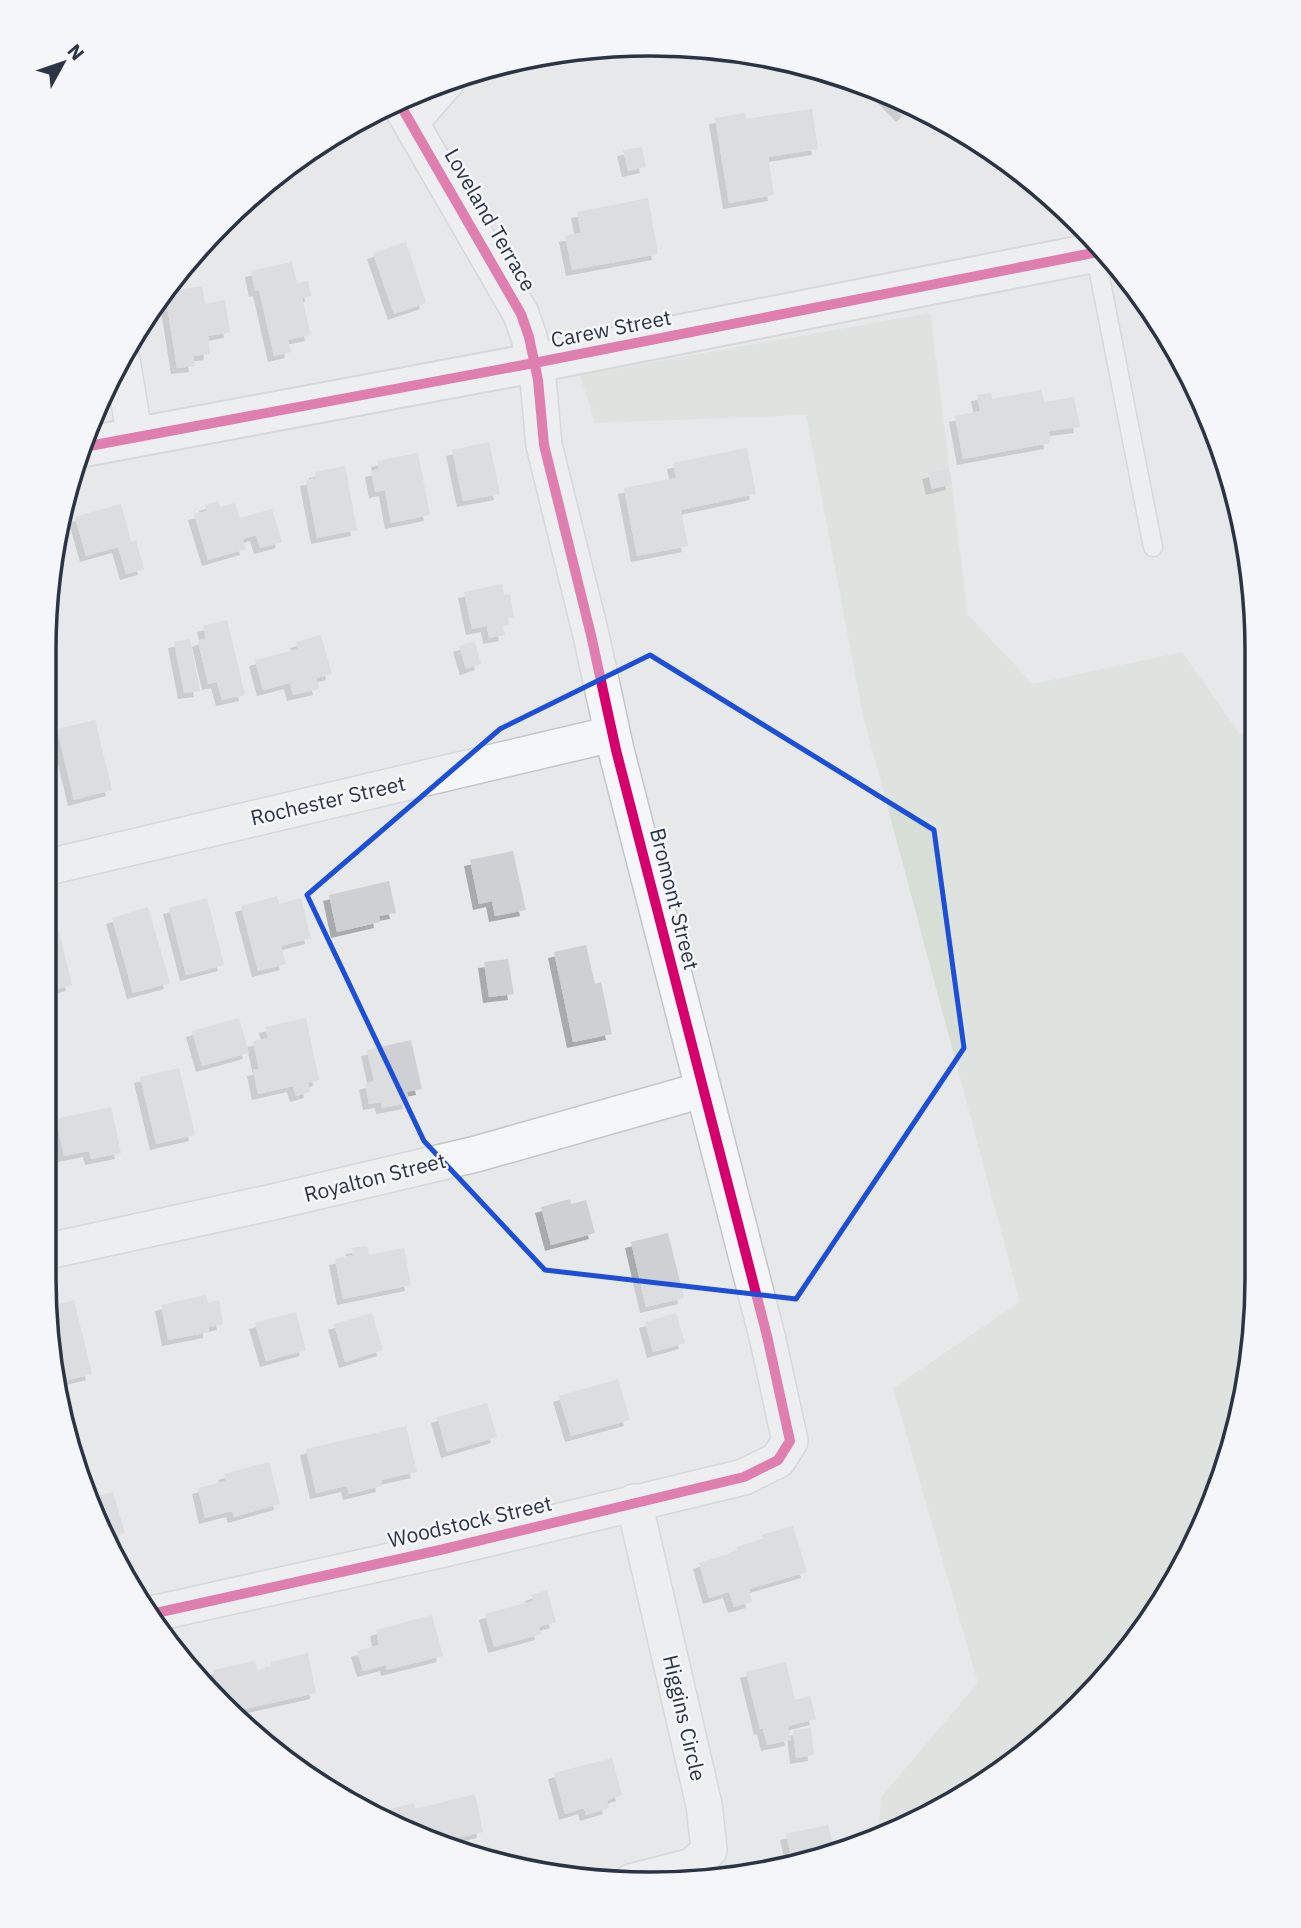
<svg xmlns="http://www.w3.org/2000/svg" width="1301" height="1928" font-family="'IBM Plex Sans',sans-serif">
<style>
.green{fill:#d6ded6}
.building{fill:#ced0d3;filter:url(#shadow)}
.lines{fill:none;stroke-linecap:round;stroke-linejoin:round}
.service-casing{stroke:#c4c6c8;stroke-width:21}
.minor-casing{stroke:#c4c6c8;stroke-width:38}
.tertiary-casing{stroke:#c4c6c8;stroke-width:42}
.service{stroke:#f5f6f7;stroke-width:18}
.minor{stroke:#f5f6f7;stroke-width:35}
.tertiary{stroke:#f5f6f7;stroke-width:38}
.cycleway-casing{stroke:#f4f6f9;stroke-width:15}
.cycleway{stroke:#d6006c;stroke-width:10}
.marked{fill:none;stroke:#1d4ed8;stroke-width:5;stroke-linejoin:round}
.labels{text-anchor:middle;stroke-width:5;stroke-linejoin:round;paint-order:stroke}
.street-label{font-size:21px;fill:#2b3445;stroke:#f4f6f9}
.rim{fill:none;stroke:#2b3445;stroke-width:3.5}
</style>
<defs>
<filter id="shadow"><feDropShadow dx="-6" dy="6" stdDeviation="0" flood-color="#0004"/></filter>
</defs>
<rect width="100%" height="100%" fill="#e6e8ea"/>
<path class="green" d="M930,313L968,615L1033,684L1182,652L1240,734L1257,730V1278L1246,1395L1194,1546L1080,1706L954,1803L879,1831L881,1797L978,1683L893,1388L1020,1302L863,715L806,415L595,423L580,375Z"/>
<g class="building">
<path d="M882,90L896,97L913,106L902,116L879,92Z"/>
<path d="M812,109L818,149L768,157L774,195L729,203L715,118L745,113L746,119Z"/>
<path d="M642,147L646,167L628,171L623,150Z"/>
<path d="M648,198L658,254L572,270L565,236L581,233L577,212Z"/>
<path d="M212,234L215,250L199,253Z"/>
<path d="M406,242L426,303L394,314L373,253Z"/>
<path d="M292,262L297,283L308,281L311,296L302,298L311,335L288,340L291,352L274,356L259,290L255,291L251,271Z"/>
<path d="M202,286L205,304L225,300L230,332L208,336L210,354L193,356L195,366L177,368L166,299L172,291Z"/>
<path d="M1041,390L1044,402L1074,397L1080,427L1049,431L1050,443L963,459L955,416L980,411L977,395L991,393L992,399Z"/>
<path d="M489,442L500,494L463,501L452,450Z"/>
<path d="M747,448L756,494L681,510L688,546L637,556L624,488L676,478L673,463Z"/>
<path d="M418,453L430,515L391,523L385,490L375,492L371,471L379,469L377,461Z"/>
<path d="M345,466L357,530L317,538L306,480L316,478L315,472Z"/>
<path d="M948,468L952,484L932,489L928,473Z"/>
<path d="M218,501L220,507L235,503L240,518L272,509L282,542L260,548L256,535L243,539L246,549L208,560L194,514L207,511L205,505Z"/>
<path d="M121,504L131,541L136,540L144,569L126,574L118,547L86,556L75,517Z"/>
<path d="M502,584L504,595L510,594L514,617L508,618L509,625L503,626L505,635L489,638L487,626L472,629L464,592Z"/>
<path d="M227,620L245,695L222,700L217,682L208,684L198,641L206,638L203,626Z"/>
<path d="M321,635L332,674L316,678L319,689L293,695L290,683L263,690L255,660L298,649L296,642Z"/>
<path d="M190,639L200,691L184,693L174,642Z"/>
<path d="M475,641L481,664L466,669L459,646Z"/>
<path d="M95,720L112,790L74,800L57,729Z"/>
<path d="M513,851L526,910L495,916L492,901L479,904L470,860Z"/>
<path d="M389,881L396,913L379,916L380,922L337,932L329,895Z"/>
<path d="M277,896L279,904L301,898L311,938L281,946L286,964L258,971L241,906Z"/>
<path d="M207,898L224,965L186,975L169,908Z"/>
<path d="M148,907L170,983L133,993L112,918Z"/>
<path d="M57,924L72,985L44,992V928Z"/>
<path d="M586,945L595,984L601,982L612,1034L573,1042L554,952Z"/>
<path d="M508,959L514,994L489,997L484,962Z"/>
<path d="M239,1018L249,1053L202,1066L192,1031Z"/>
<path d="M306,1018L319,1080L308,1083L310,1092L296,1096L293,1086L258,1094L253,1070L259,1069L253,1041L268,1038L265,1027Z"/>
<path d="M411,1040L422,1089L407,1092L409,1103L382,1108L381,1102L369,1104L365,1084L374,1081L367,1050Z"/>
<path d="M179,1068L195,1135L156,1144L140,1077Z"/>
<path d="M111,1107L121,1153L91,1159L89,1151L64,1156L56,1119Z"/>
<path d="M570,1199L571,1204L586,1200L595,1233L551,1245L541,1207Z"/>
<path d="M668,1233L684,1298L646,1307L631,1242Z"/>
<path d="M367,1246L369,1255L404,1248L411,1285L343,1299L335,1259L353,1255L352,1248Z"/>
<path d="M206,1295L208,1303L219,1300L223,1324L209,1327V1332L168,1340L161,1305Z"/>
<path d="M74,1300L92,1374L61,1382L49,1307Z"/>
<path d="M296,1312L306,1350L266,1361L255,1323Z"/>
<path d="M372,1313L383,1350L345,1362L334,1324Z"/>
<path d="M676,1313L685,1343L653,1352L645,1322Z"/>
<path d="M618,1379L630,1420L571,1436L559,1396Z"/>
<path d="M487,1403L497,1437L447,1452L437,1417Z"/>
<path d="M406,1426L417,1472L381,1480L382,1486L349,1494L347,1486L316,1493L306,1449Z"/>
<path d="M269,1462L280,1504L234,1517L232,1511L205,1518L198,1488L226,1481L224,1474Z"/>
<path d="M113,1492L125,1533L108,1538L89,1498Z"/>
<path d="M793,1526L807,1572L749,1589L752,1602L734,1607L729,1592L709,1598L699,1563L737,1551L736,1547L763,1539L761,1535Z"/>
<path d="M547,1590L556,1622L539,1627L541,1634L494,1647L485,1614L533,1601L531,1595Z"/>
<path d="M432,1615L443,1656L387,1670L386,1665L363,1671L357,1651L379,1645L376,1630Z"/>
<path d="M308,1653L316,1693L236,1711L207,1680L215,1679L213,1670L255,1661L257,1670L272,1667L271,1662Z"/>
<path d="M786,1662L795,1700L810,1696L816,1719L788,1726L791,1740L767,1745L763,1728L760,1729L746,1672Z"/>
<path d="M811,1728L814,1755L796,1758L793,1730Z"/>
<path d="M612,1758L622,1795L607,1800L609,1808L586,1815L584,1808L565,1814L554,1773Z"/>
<path d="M475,1794L483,1832L454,1839L456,1845L451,1846L419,1838L375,1813L414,1803L415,1809Z"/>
<path d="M828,1825L834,1848L793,1864L786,1834Z"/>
</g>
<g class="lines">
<defs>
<path id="service" d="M1095,252L1153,547"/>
<g id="minor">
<path d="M411,122L447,81"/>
<path d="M122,360L135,438"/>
<path d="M44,868L612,734"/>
<path d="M44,1252L273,1202L476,1154L702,1090"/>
<path d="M147,1615L440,1550L744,1477L778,1460L790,1441L767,1336L616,750L591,635L544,445L538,380L529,337L521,314L398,101"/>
<path d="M631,1882L693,1866L709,1850L704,1805L634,1502"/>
</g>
<path id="tertiary" d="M84,447L534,363L1103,251"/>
</defs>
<use href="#service" class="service-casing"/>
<use href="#minor" class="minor-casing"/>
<use href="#tertiary" class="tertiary-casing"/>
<use href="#service" class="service"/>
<use href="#minor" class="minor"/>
<use href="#tertiary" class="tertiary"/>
<defs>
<g id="cycleway">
<path d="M84,447L534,363L1103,251"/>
<path d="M147,1615L440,1550L744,1477L778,1460L790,1441L767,1336L616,750L591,635L544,445L538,380L529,337L521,314L398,101"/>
</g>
</defs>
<use href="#cycleway" class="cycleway-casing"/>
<use href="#cycleway" class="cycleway"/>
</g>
<path d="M0 0H1301V1928H0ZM650,655L934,830L964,1048L796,1299L545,1270L424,1141L307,895L500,729Z" fill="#e6e8ea" fill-opacity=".55" fill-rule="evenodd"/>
<path class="marked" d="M650,655L934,830L964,1048L796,1299L545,1270L424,1141L307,895L500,729Z"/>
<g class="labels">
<g class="street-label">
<text transform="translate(490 220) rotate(60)" y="7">Loveland Terrace</text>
<text transform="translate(611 329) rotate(-11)" y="7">Carew Street</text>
<text transform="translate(328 801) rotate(-13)" y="7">Rochester Street</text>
<text transform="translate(674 899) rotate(76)" y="7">Bromont Street</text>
<text transform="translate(375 1178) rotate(-14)" y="7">Royalton Street</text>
<text transform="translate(470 1522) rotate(-13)" y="7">Woodstock Street</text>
<text transform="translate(684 1718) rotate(77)" y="7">Higgins Circle</text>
</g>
</g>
<path d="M0 0H1301V1928H0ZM650 56H651A594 594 0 0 1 1245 650V1278A594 594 0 0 1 651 1872H650A594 594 0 0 1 56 1278V650A594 594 0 0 1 650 56Z" fill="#f4f6f9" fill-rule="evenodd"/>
<path class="rim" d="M650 56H651A594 594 0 0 1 1245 650V1278A594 594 0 0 1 651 1872H650A594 594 0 0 1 56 1278V650A594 594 0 0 1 650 56Z"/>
<g transform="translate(63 63) rotate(50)" stroke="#f4f6f9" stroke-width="5" paint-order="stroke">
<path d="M0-5L12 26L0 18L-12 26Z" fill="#2b3445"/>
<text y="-10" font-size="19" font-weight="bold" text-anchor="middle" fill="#2b3445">N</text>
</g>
</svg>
